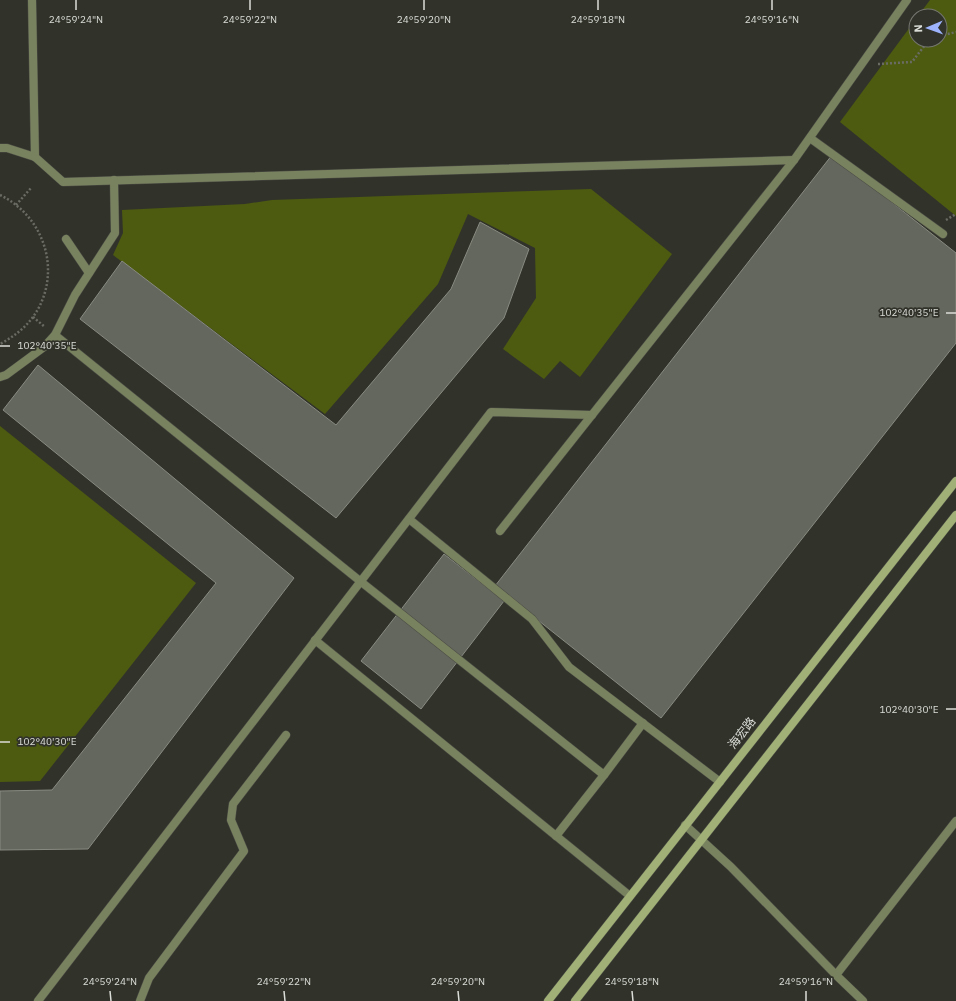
<svg xmlns="http://www.w3.org/2000/svg" width="956" height="1001" font-family="'IBM Plex Sans','Noto Sans SC',sans-serif">
<style>
.green{fill:#4d5b10}
.building{fill:#64675d;stroke:#888b81}
.lines{fill:none;stroke-linecap:round;stroke-linejoin:round}
.lane-casing{stroke:#4c4e46;stroke-width:9}
.street-casing{stroke:#4c4e46;stroke-width:9}
.secondary-casing{stroke:#4c4e46;stroke-width:9}
.path{stroke:#6a6c64;stroke-width:2.5;stroke-dasharray:2 2;stroke-linecap:butt}
.lane{stroke:#79825f;stroke-width:8}
.street{stroke:#79825f;stroke-width:8}
.secondary{stroke:#a1b076;stroke-width:8}
.ticks{fill:none;stroke:#dbddd8;stroke-width:1.5}
.labels{text-anchor:middle;stroke-width:3.5;stroke-linejoin:round;paint-order:stroke}
.street-label{font-size:12px;fill:#dbddd8;stroke:#31332a}
.ticks-label{font-size:10px;text-anchor:middle;fill:#dbddd8;stroke:#31332a;stroke-width:3.5;stroke-linejoin:round;paint-order:stroke}
</style>
<rect width="100%" height="100%" fill="#31332a"/>
<g class="green">
<path d="M930,0H956V216L840,122L916,19V40H940V16H918Z"/>
<path d="M591,189L672,254L580,377L560,361L544,379L503,349L536,298L535,248L468,214L438,284L325,414L113,255L123,233L122,210L245,204L272,200Z"/>
<path d="M0,426L196,583L40,781L0,782Z"/>
</g>
<g class="building">
<path d="M832,155L956,253V343L661,718L495,586Z"/>
<path d="M480,222L529,249L504,318L336,518L80,319L122,261L336,425L451,289Z"/>
<path d="M38,365L294,578L88,849L0,850V791L52,790L216,583L3,410Z"/>
<path d="M444,554L504,601L421,709L361,661Z"/>
</g>
<g class="lines">
<defs>
<g id="lane">
<path d="M32,0L35,157"/>
<path d="M810,138L943,234"/>
<path d="M0,148H7L35,157L63,182L794,160"/>
<path d="M500,531L794,160L907,0"/>
<path d="M140,1001L149,978L244,851L231,820L233,804L286,735"/>
</g>
<g id="street">
<path d="M66,239L89,273"/>
<path d="M55,335L360,581L604,775"/>
<path d="M0,377L6,375L44,347L55,335L75,295L115,233L114,180"/>
<path d="M409,519L532,619L569,667L720,782"/>
<path d="M315,640L630,896"/>
<path d="M685,825L731,867L836,975L863,1001"/>
<path d="M556,836L604,775L643,723"/>
<path d="M836,975L956,821"/>
<path d="M38,1001L491,412L592,415"/>
</g>
<g id="secondary">
<path d="M548,1001L956,481"/>
<path d="M575,1001L956,515"/>
</g>
</defs>
<use href="#lane" class="lane-casing"/>
<use href="#street" class="street-casing"/>
<use href="#secondary" class="secondary-casing"/>
<g class="path">
<path d="M940,36L956,32"/>
<path d="M878,64L912,62L925,45L933,40"/>
<path d="M0,195C46,217 63,275 33,317C24,329 13,337 0,344"/>
<path d="M16,205L31,188"/>
<path d="M946,220L956,214"/>
<path d="M33,317L45,327"/>
</g>
<use href="#lane" class="lane"/>
<use href="#street" class="street"/>
<use href="#secondary" class="secondary"/>
</g>
<path class="ticks" d="M76,0V10M250,0V10M424,0V10M598,0V10M772,0V10M946,313H956M0,346H10M946,709H956M0,742H10M110,991L111,1001M284,991L285,1001M458,991L459,1001M632,991L633,1001M806,991V1001"/>
<g class="labels">
<g class="street-label">
<text transform="translate(742 733) rotate(-52)" y="4">海宏路</text>
</g>
</g>
<g class="ticks-label">
<text x="76" y="23">24°59'24"N</text>
<text x="250" y="23">24°59'22"N</text>
<text x="424" y="23">24°59'20"N</text>
<text x="598" y="23">24°59'18"N</text>
<text x="772" y="23">24°59'16"N</text>
<text x="909" y="316">102°40'35"E</text>
<text x="47" y="349">102°40'35"E</text>
<text x="909" y="713">102°40'30"E</text>
<text x="47" y="745">102°40'30"E</text>
<text x="110" y="985">24°59'24"N</text>
<text x="284" y="985">24°59'22"N</text>
<text x="458" y="985">24°59'20"N</text>
<text x="632" y="985">24°59'18"N</text>
<text x="806" y="985">24°59'16"N</text>
</g>
<g transform="translate(928 28) rotate(268)"><circle r="19" fill="#31332a" stroke="#757770"/>
<path d="M0-3L7 15L0 10L-7 15Z" fill="#9db4fd"/>
<text y="-6" font-size="11" font-weight="bold" text-anchor="middle" fill="#dbddd8">N</text>
</g>
</svg>
